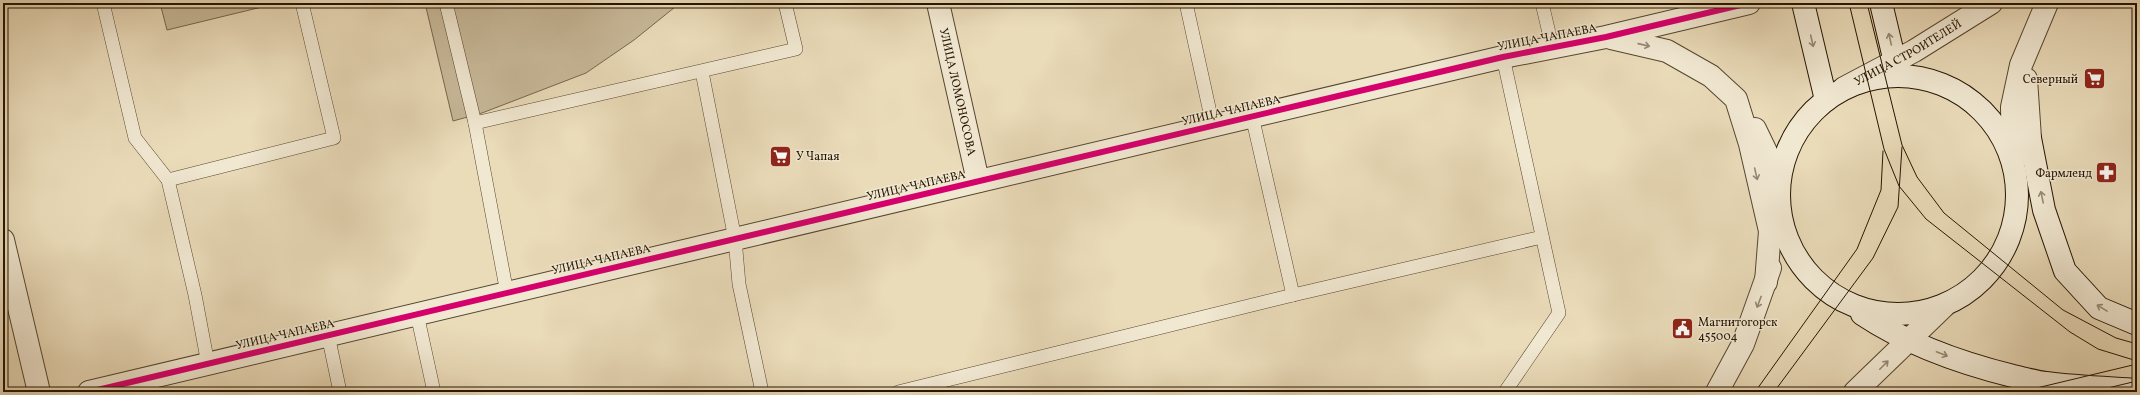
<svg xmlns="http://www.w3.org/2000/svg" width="2140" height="395" font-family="Vollkorn,serif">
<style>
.green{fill:#c8b99a;stroke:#76664d}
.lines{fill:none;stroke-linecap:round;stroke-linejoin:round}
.service-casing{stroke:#56462e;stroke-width:14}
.minor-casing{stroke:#56462e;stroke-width:24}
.tertiary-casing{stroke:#56462e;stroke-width:24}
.secondary-casing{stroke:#241400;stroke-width:24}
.service{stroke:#f1e8d2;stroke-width:13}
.minor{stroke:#f1e8d2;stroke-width:22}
.tertiary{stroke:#f1e8d2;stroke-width:22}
.secondary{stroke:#f1e8d2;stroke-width:22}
.tram{stroke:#241400;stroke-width:1}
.cycleway-casing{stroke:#f1e8d2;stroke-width:8}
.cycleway{stroke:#d6006c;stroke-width:6}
.oneway{stroke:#958974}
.labels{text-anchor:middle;stroke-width:3;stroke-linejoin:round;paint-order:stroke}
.street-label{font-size:12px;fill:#241400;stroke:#f1e8d2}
.poi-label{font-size:12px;fill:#241400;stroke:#f1e8d2;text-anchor:end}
</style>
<rect width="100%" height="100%" fill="#eadbb9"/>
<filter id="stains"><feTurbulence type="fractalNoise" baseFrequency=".005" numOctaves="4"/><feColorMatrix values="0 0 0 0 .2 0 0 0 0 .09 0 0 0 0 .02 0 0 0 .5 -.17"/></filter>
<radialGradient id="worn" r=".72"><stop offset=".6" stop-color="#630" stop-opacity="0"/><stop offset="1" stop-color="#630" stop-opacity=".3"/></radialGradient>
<g class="green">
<path d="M160,3H265L266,6L167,30Z"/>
<path d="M425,3H680L634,40L586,73L482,113L453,121Z"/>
</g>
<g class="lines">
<defs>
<g id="service">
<path d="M103,3L135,138L168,180L195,295L208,364"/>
<path d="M446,3L475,123L507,293"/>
<path d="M1186,3L1213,126"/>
<path d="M1542,3L1552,46"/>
<path d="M1503,57L1559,313L1505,392"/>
<path d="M702,72L735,239L739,284L762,392"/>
<path d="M475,123L796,49L785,3"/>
<path d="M168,180L334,138L302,3"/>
<path d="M1293,295L1542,237"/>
<path d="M417,314L434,392"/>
<path d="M328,335L340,392"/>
<path d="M898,392L1293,295L1252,116"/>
</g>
<g id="minor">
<path id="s1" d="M938,3L978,181"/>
<path d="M3,240L39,392"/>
</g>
<g id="tertiary">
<path d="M1611,38L1667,51L1711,76L1736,99L1750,144L1770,231L1766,282"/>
<path d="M2026,79L2030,138"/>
<path id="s2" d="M1844,88L1914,51L1991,3"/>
<path d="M1755,129L1769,158L1779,186"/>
<path d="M2013,161L2012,107L2021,65L2047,3"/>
<path d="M89,392L1503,57L1606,37L1749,3"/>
<path d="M1717,392L1743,344L1770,268"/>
<path d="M1855,392L1945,305"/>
</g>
<g id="secondary">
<path d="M1803,3L1826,100"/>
<path d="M1881,3L1898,75"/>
<circle cx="1898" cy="195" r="119"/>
<path d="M2030,138L2044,210L2065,271L2099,308L2137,324"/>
<path d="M1862,314C1907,344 1960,363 2013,376C2024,378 2035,382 2046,383C2076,387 2107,388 2137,390"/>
</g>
</defs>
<use href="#service" class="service-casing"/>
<use href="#minor" class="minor-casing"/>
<use href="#tertiary" class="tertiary-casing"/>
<use href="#secondary" class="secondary-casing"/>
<use href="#service" class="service"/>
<use href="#minor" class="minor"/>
<use href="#tertiary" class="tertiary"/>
<use href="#secondary" class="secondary"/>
<g class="tram">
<path d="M1849,3L1884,149L1899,186L1926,219L2070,332L2098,349L2137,361"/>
<path d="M1867,3L1902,145L1917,177L1944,213L2063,310L2116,338L2137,344"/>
<path d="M1755,392L1857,249L1881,190L1883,151"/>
<path d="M1774,392L1873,258L1898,207L1902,147"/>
<path d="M2020,392L2137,364"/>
<path d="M2091,392L2137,381"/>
</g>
<defs>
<path id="cycleway" d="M89,392L1503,57L1606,37L1749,3"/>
</defs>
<use href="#cycleway" class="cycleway-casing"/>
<use href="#cycleway" class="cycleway"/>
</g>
<defs><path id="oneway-shaft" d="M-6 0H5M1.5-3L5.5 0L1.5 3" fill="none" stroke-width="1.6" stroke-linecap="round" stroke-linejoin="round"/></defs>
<g class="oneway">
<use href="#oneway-shaft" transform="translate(1890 39) rotate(-103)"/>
<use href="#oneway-shaft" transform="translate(1812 41) rotate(77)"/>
<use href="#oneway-shaft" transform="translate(1644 45) rotate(13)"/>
<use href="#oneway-shaft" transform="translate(1756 174) rotate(77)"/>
<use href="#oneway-shaft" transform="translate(2042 197) rotate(-102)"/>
<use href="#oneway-shaft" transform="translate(1759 302) rotate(111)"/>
<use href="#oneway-shaft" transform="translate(2102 308) rotate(-149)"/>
<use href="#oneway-shaft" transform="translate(1942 354) rotate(21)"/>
<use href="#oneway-shaft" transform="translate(1884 365) rotate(-45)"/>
</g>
<defs>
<symbol id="supermarket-square" viewBox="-11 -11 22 22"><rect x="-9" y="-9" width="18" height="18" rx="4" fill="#8f2418" stroke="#f1e8d2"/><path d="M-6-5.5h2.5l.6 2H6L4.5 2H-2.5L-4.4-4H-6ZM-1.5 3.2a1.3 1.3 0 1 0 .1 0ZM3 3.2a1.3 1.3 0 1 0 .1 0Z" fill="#fff"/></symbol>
<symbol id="pharmacy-square" viewBox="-11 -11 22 22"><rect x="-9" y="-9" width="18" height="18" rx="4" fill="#8f2418" stroke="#f1e8d2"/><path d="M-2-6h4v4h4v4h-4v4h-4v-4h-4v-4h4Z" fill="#fff"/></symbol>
<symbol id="civic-square" viewBox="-11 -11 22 22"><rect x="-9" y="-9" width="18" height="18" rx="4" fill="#8f2418" stroke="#f1e8d2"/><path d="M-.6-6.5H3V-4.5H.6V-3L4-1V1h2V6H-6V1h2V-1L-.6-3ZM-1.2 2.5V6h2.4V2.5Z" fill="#fff"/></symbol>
</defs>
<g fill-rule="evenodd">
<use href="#supermarket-square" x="2082" y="66" width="25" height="25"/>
<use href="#supermarket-square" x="768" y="144" width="25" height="25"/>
<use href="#pharmacy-square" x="2094" y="160" width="25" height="25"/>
<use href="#civic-square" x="1670" y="316" width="25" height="25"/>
</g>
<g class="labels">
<g class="street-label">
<text transform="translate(1547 37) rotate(-11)" y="4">УЛИЦА ЧАПАЕВА</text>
<text dy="4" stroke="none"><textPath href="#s2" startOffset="73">УЛИЦА СТРОИТЕЛЕЙ</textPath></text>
<text dy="4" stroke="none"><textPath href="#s1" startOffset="91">УЛИЦА ЛОМОНОСОВА</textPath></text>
<text transform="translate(1231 110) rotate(-13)" y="4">УЛИЦА ЧАПАЕВА</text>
<text transform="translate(916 185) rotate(-13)" y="4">УЛИЦА ЧАПАЕВА</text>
<text transform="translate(601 259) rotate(-13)" y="4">УЛИЦА ЧАПАЕВА</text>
<text transform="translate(285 334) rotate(-13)" y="4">УЛИЦА ЧАПАЕВА</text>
</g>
<g class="poi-label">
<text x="2078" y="83">Северный</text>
<text x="796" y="160" text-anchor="start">У Чапая</text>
<text x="2092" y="177">Фармленд</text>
<text x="1698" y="326" text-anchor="start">Магнитогорск<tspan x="1698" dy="14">455004</tspan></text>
</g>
</g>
<rect width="2140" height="395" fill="none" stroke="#eadbb9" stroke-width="16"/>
<rect x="4" y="4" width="2132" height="387" fill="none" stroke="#241400" stroke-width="2"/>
<rect x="8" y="8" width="2124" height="379" fill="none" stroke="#241400"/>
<rect width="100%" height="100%" filter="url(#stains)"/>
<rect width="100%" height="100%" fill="url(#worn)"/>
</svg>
